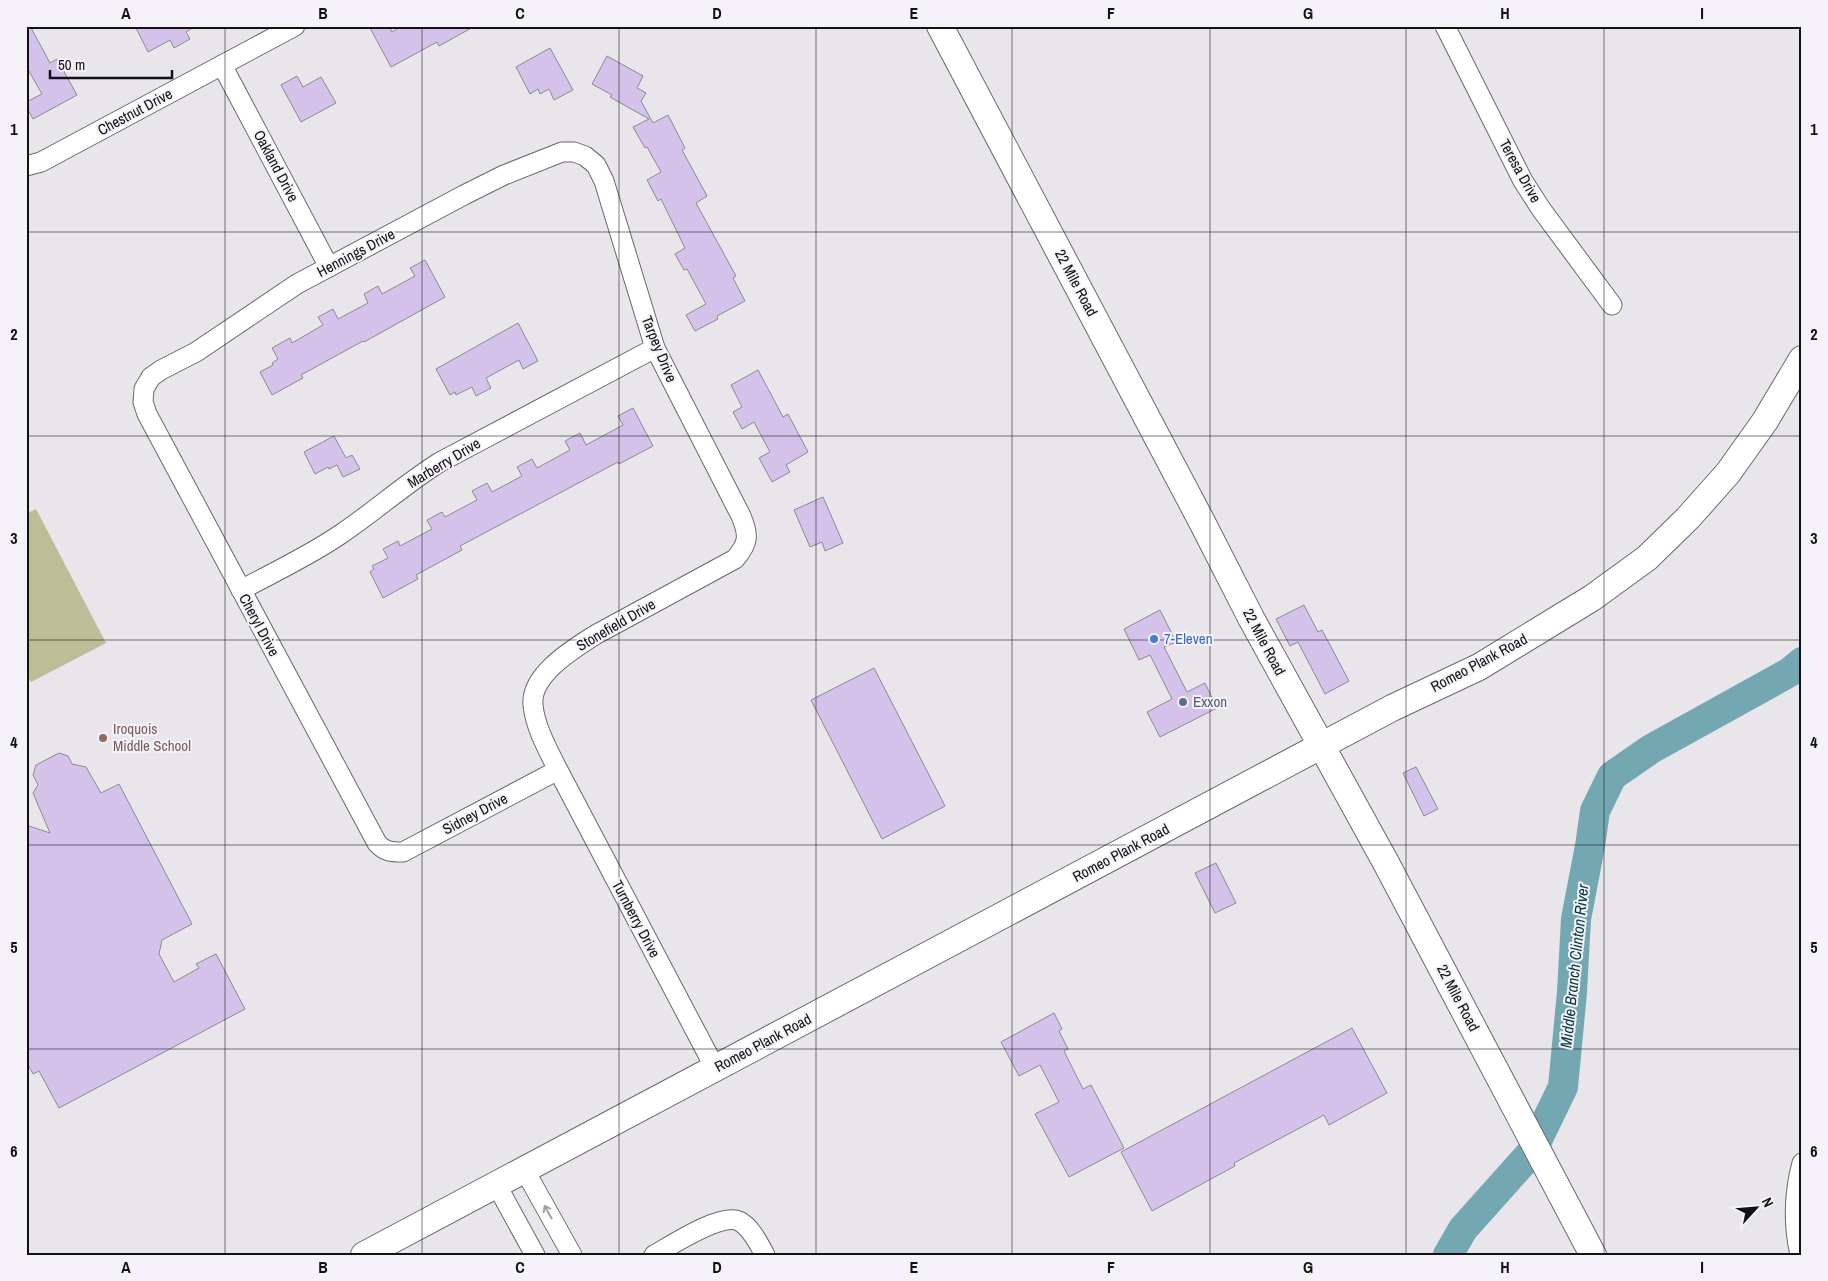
<svg xmlns="http://www.w3.org/2000/svg" width="1828" height="1281" font-family="'Archivo Narrow',sans-serif">
<style>
.green{fill:#babf97}
.lines{fill:none;stroke-linecap:round;stroke-linejoin:round}
.river{stroke:#73a8b2;stroke-width:30}
.building{fill:#d5c2ea;stroke:#8c898f}
.street-casing{stroke:#6a676d;stroke-width:21}
.secondary-casing{stroke:#6a676d;stroke-width:28}
.street{stroke:#fff;stroke-width:19}
.secondary{stroke:#fff;stroke-width:26}
.oneway{stroke:#a0a0a1}
.grid{fill:none;stroke:#121113;stroke-width:1;stroke-opacity:0.55}
.shop-dot{fill:#3f7fe0;stroke:#f5f2f9;stroke-width:2}
.service-dot{fill:#5c6f8a;stroke:#f5f2f9;stroke-width:2}
.education-dot{fill:#8d6e63;stroke:#f5f2f9;stroke-width:2}
.labels{text-anchor:middle;stroke-width:4;stroke-linejoin:round;paint-order:stroke}
.street-label{font-size:15px;fill:#121113;stroke:#f5f2f9}
.shop-label{font-size:15px;fill:#366cbe;stroke:#f5f2f9;text-anchor:start}
.service-label{font-size:15px;fill:#4e5e75;stroke:#f5f2f9;text-anchor:start}
.education-label{font-size:15px;fill:#785e54;stroke:#f5f2f9;text-anchor:start}
.water-label{font-size:16px;font-style:italic;fill:#033940;stroke:#f5f2f9}
.neatline{fill:none;stroke:#121113;stroke-width:2}
.grid-label{font-size:16px;text-anchor:middle;font-weight:bold;fill:#121113}
</style>
<rect width="100%" height="100%" fill="#e8e5eb"/>
<path class="green" d="M36,509L106,643L31,682L26,674V514Z"/>
<g class="lines">
<path class="river" d="M1448,1255L1463,1229L1531,1153L1563,1087L1572,992L1576,919L1590,846L1595,811L1612,776L1651,749L1790,672L1802,662"/>
</g>
<g class="building">
<path d="M26,26H30L50,63L57,59L77,95L33,119L26,106V102L42,94L26,66Z"/>
<path d="M135,26H196L186,32L190,39L174,48L170,40L148,52Z"/>
<path d="M369,26H389L392,32L402,26H475L439,46L437,42L391,67Z"/>
<path d="M550,48L573,90L554,100L549,89L540,94L538,89L530,94L516,67Z"/>
<path d="M607,56L643,76L637,88L646,93L641,101L653,123L668,115L685,148L682,150L707,196L696,203L736,276L733,278L745,301L717,316L718,319L695,331L686,315L706,304L687,269L684,270L675,254L685,248L661,199L658,201L647,180L661,172L647,147L645,148L633,127L649,119L610,97L612,95L592,84Z"/>
<path d="M297,76L303,87L321,77L336,103L301,122L281,85Z"/>
<path d="M425,260L445,297L364,342L363,341L301,375L303,378L272,395L260,372L273,365L272,363L278,359L272,348L290,338L292,343L323,325L318,317L333,309L338,319L368,303L364,294L378,286L382,294L415,276L410,268Z"/>
<path d="M518,323L538,361L523,369L519,360L486,378L491,388L476,396L472,387L456,395L455,392L450,395L436,369Z"/>
<path d="M758,370L783,417L788,414L808,452L786,465L790,472L772,482L759,458L770,452L754,422L742,429L733,412L742,407L731,385Z"/>
<path d="M633,408L653,446L619,464L618,462L460,546L462,550L416,575L418,579L383,598L370,572L374,569L372,566L388,558L383,549L398,541L400,546L432,529L427,520L442,512L445,517L477,500L472,491L487,483L492,492L522,476L517,467L532,459L537,468L570,450L565,441L580,433L586,445L623,425L618,416Z"/>
<path d="M334,436L346,458L352,455L360,469L343,477L337,465L329,469L328,467L315,474L304,452Z"/>
<path d="M823,497L843,543L825,551L822,542L810,547L794,510Z"/>
<path d="M1304,605L1318,632L1322,630L1349,681L1325,694L1298,642L1290,646L1276,619Z"/>
<path d="M1160,610L1176,642L1164,647L1187,692L1205,683L1217,708L1160,737L1147,712L1172,699L1150,655L1139,660L1124,629Z"/>
<path d="M874,668L945,806L882,839L811,700Z"/>
<path d="M59,753L68,756L72,764L86,767L101,793L119,784L192,924L162,940L159,954L174,982L199,968L196,964L216,954L245,1009L59,1108L39,1071L33,1074L26,1061V825L50,833L33,793L38,785L33,775L36,765Z"/>
<path d="M1416,767L1438,809L1424,816L1403,773Z"/>
<path d="M1216,863L1236,903L1215,913L1195,873Z"/>
<path d="M1054,1013L1062,1029L1059,1031L1068,1049L1064,1051L1083,1089L1091,1085L1124,1148L1069,1177L1035,1114L1059,1102L1040,1065L1019,1076L1001,1042Z"/>
<path d="M1352,1028L1387,1093L1329,1125L1324,1115L1234,1163L1235,1166L1152,1211L1121,1152Z"/>
</g>
<g class="lines">
<defs>
<g id="street">
<path d="M1445,26L1523,181L1541,209L1612,305"/>
<path d="M222,65L329,267"/>
<path d="M26,166L41,162L295,26"/>
<path d="M241,590C274,572 309,556 341,534C375,511 405,484 440,462L655,348"/>
<path d="M558,770L403,852C391,852 385,852 377,843L147,414L143,402L144,389L151,377L161,370L196,352L297,284L464,195L504,175L562,152H574L585,156L596,165L604,181L655,348L741,516C749,535 749,543 735,559L595,635C573,649 530,675 533,705C535,727 548,750 558,770L715,1068"/>
<path d="M524,1169L572,1255"/>
<path d="M496,1184L535,1255"/>
<path d="M654,1255C672,1245 720,1213 739,1221C751,1227 759,1244 765,1255"/>
<path d="M1800,1255C1793,1224 1794,1193 1802,1163"/>
</g>
<g id="secondary">
<path d="M940,26L1202,522L1251,618L1385,861L1593,1255"/>
<path d="M364,1255L1392,708L1479,667L1592,598L1647,558L1688,518L1728,473L1765,421L1802,359"/>
</g>
</defs>
<use href="#street" class="street-casing"/>
<use href="#secondary" class="secondary-casing"/>
<use href="#street" class="street"/>
<use href="#secondary" class="secondary"/>
</g>
<defs><path id="oneway-shaft" d="M-6 0H5M1.5-3L5.5 0L1.5 3" fill="none" stroke-width="1.6" stroke-linecap="round" stroke-linejoin="round" transform="scale(1.25)"/></defs>
<use class="oneway" href="#oneway-shaft" transform="translate(548 1212) rotate(-119)"/>
<path class="grid" d="M225,26V1255M422,26V1255M619,26V1255M816,26V1255M1012,26V1255M1210,26V1255M1406,26V1255M1604,26V1255M26,232H1802M26,436H1802M26,640H1802M26,845H1802M26,1049H1802"/>
<circle class="shop-dot" cx="1154" cy="639" r="5"/>
<circle class="service-dot" cx="1183" cy="702" r="5"/>
<circle class="education-dot" cx="103" cy="738" r="5"/>
<g class="labels">
<g class="street-label">
<text transform="translate(135 112) rotate(-28)" y="5">Chestnut Drive</text>
<text transform="translate(276 166) rotate(62)" y="5">Oakland Drive</text>
<text transform="translate(1520 171) rotate(61)" y="5">Teresa Drive</text>
<text transform="translate(356 253) rotate(-28)" y="5">Hennings Drive</text>
<text transform="translate(1076 283) rotate(62)" y="5">22 Mile Road</text>
<text transform="translate(659 349) rotate(68)" y="5">Tarpey Drive</text>
<text transform="translate(444 463) rotate(-31)" y="5">Marberry Drive</text>
<text transform="translate(259 625) rotate(62)" y="5">Cheryl Drive</text>
<text transform="translate(616 625) rotate(-30)" y="5">Stonefield Drive</text>
<text transform="translate(1264 642) rotate(62)" y="5">22 Mile Road</text>
<text transform="translate(1479 663) rotate(-28)" y="5">Romeo Plank Road</text>
<text transform="translate(475 814) rotate(-28)" y="5">Sidney Drive</text>
<text transform="translate(1121 853) rotate(-28)" y="5">Romeo Plank Road</text>
<text transform="translate(636 919) rotate(62)" y="5">Turnberry Drive</text>
<text transform="translate(1458 998) rotate(62)" y="5">22 Mile Road</text>
<text transform="translate(763 1043) rotate(-28)" y="5">Romeo Plank Road</text>
</g>
<g class="shop-label">
<text x="1164" y="644">7-Eleven</text>
</g>
<g class="service-label">
<text x="1193" y="707">Exxon</text>
</g>
<g class="education-label">
<text x="113" y="734">Iroquois<tspan x="113" dy="17">Middle School</tspan></text>
</g>
<g class="water-label">
<text transform="translate(1574 966) rotate(-84)" y="6">Middle Branch Clinton River</text>
</g>
</g>
<rect width="1828" height="1281" fill="none" stroke="#f5f2f9" stroke-width="55"/>
<g transform="translate(1756 1208) rotate(64)" stroke="#f5f2f9" stroke-width="4" paint-order="stroke">
<path d="M0-4L9 19L0 12L-9 19Z" fill="#121113"/>
<text y="-8" font-size="14" font-weight="bold" text-anchor="middle" fill="#121113">N</text>
</g>
<path d="M50 70v8h122v-8" fill="none" stroke="#121113" stroke-width="2.5"/>
<text x="58" y="70" font-size="15" fill="#121113" stroke="#f5f2f9" stroke-width="4" paint-order="stroke">50 m</text>
<rect x="28" y="28" width="1772" height="1226" class="neatline"/>
<g class="grid-label">
<text x="126" y="19">A</text>
<text x="323" y="19">B</text>
<text x="520" y="19">C</text>
<text x="717" y="19">D</text>
<text x="914" y="19">E</text>
<text x="1111" y="19">F</text>
<text x="1308" y="19">G</text>
<text x="1505" y="19">H</text>
<text x="1702" y="19">I</text>
<text x="14" y="135">1</text>
<text x="1814" y="135">1</text>
<text x="14" y="340">2</text>
<text x="1814" y="340">2</text>
<text x="14" y="544">3</text>
<text x="1814" y="544">3</text>
<text x="14" y="748">4</text>
<text x="1814" y="748">4</text>
<text x="14" y="953">5</text>
<text x="1814" y="953">5</text>
<text x="14" y="1157">6</text>
<text x="1814" y="1157">6</text>
<text x="126" y="1273">A</text>
<text x="323" y="1273">B</text>
<text x="520" y="1273">C</text>
<text x="717" y="1273">D</text>
<text x="914" y="1273">E</text>
<text x="1111" y="1273">F</text>
<text x="1308" y="1273">G</text>
<text x="1505" y="1273">H</text>
<text x="1702" y="1273">I</text>
</g>
</svg>
